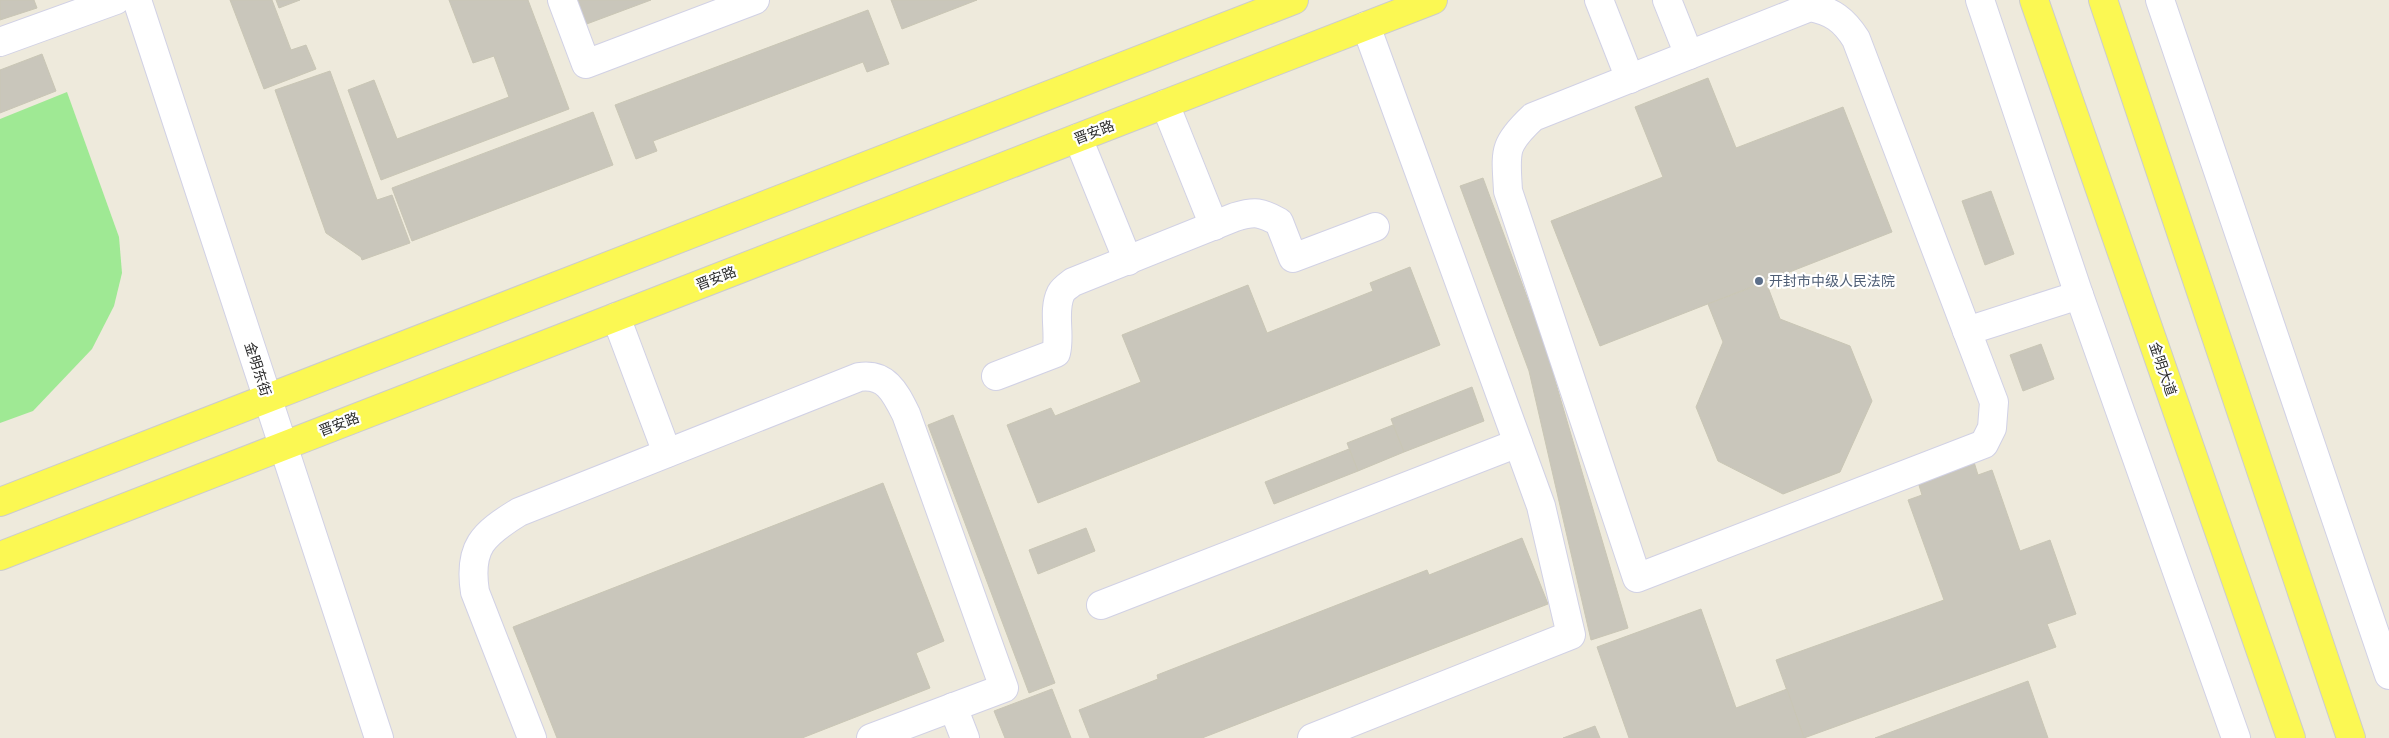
<svg xmlns="http://www.w3.org/2000/svg" width="2389" height="738" font-family="'Golos Text','Noto Sans SC',sans-serif">
<style>
.green{fill:#9fe994}
.building{fill:#c9c6bb;stroke:#c9c6b5}
.lines{fill:none;stroke-linecap:round;stroke-linejoin:round}
.minor-casing{stroke:#d1d1e5;stroke-width:30}
.major-casing{stroke:#ccc;stroke-width:30}
.minor{stroke:#fff;stroke-width:28}
.major{stroke:#fbf853;stroke-width:28}
.service-dot{fill:#5c6f8a;stroke:#fff;stroke-width:2}
.labels{text-anchor:middle;stroke-width:4.5;stroke-linejoin:round;paint-order:stroke}
.street-label{font-size:14px;fill:#2b2b2b;stroke:#fff}
.service-label{font-size:14px;fill:#4e5e75;stroke:#fff;text-anchor:start}
</style>
<rect width="100%" height="100%" fill="#eeeadc"/>
<path class="green" d="M67,92L119,237L122,273L114,306L92,349L33,411L0,423V119Z"/>
<g class="building">
<path d="M0,0H34L37,8L0,20Z"/>
<path d="M230,0H272L291,50L306,45L316,69L264,89Z"/>
<path d="M276,0H300L279,8Z"/>
<path d="M449,0H528L569,109L381,180L348,90L374,80L397,139L509,97L494,56L473,63Z"/>
<path d="M574,0H651L584,25Z"/>
<path d="M891,0H977L902,29Z"/>
<path d="M868,10L889,64L867,72L863,62L653,141L657,151L636,159L615,105Z"/>
<path d="M42,54L56,91L0,113V70Z"/>
<path d="M330,71L377,200L392,195L410,243L362,260L361,257L326,233L275,90Z"/>
<path d="M1708,78L1736,148L1843,107L1892,232L1600,346L1551,221L1663,177L1635,107Z"/>
<path d="M593,112L613,165L412,241L392,188Z"/>
<path d="M1483,178L1544,343L1628,628L1591,640L1529,371L1460,186Z"/>
<path d="M1991,191L2014,254L1985,265L1962,201Z"/>
<path d="M1410,267L1440,345L1038,503L1007,425L1051,408L1055,416L1141,382L1122,335L1248,285L1267,333L1373,291L1370,283Z"/>
<path d="M1766,282L1780,319L1850,346L1872,401L1840,472L1783,494L1718,461L1696,407L1723,342L1708,304Z"/>
<path d="M2041,344L2054,379L2023,391L2010,355Z"/>
<path d="M1472,387L1484,421L1404,452L1391,419Z"/>
<path d="M953,415L1055,683L1029,693L928,425Z"/>
<path d="M1393,425L1404,452L1358,471L1347,443Z"/>
<path d="M1349,449L1358,471L1274,504L1265,482Z"/>
<path d="M1974,462L1978,475L1992,470L2020,551L2050,540L2076,614L2047,624L2056,647L1804,738L1776,660L1944,600L1908,500L1922,495L1918,482Z"/>
<path d="M883,483L944,641L916,653L930,688L802,738H557L513,627Z"/>
<path d="M1086,528L1095,551L1038,574L1029,550Z"/>
<path d="M1522,538L1548,604L1202,738H1090L1079,710L1158,679L1157,675L1427,570L1429,575Z"/>
<path d="M1701,609L1736,708L1787,689L1804,738H1629L1597,647Z"/>
<path d="M2028,681L2048,738H1875Z"/>
<path d="M1052,689L1071,738H1005L994,711Z"/>
<path d="M1595,726L1600,738H1563Z"/>
</g>
<g class="lines">
<defs>
<g id="minor">
<path d="M137,0L379,738"/>
<path d="M562,0L586,64L755,0"/>
<path d="M1599,0L1630,79"/>
<path d="M1667,0L1689,55"/>
<path d="M1980,0L2079,295L2236,738"/>
<path d="M2160,0L2389,675"/>
<path d="M1810,7C1832,11 1844,20 1856,39L1994,402L1992,428L1984,444L1637,578L1508,191C1506,152 1502,146 1533,117Z"/>
<path d="M0,42L116,0"/>
<path d="M1165,104L1214,226"/>
<path d="M1078,138L1128,261"/>
<path d="M616,317L667,453"/>
<path d="M1967,331L2079,295"/>
<path d="M996,376L1056,353C1061,334 1052,311 1061,293C1063,289 1069,285 1073,282L1235,217C1255,211 1261,212 1279,222L1293,258L1375,227"/>
<path d="M1101,605L1518,443"/>
<path d="M953,707L965,738"/>
<path d="M532,738L475,592C468,547 483,534 519,512L859,377C886,373 895,392 906,414L1004,688L871,738"/>
<path d="M1312,738L1571,635L1541,506L1366,26"/>
</g>
<g id="major">
<path d="M2034,0L2291,738"/>
<path d="M2103,0L2351,738"/>
<path d="M0,502L1294,0"/>
<path d="M0,556L1433,0"/>
</g>
</defs>
<use href="#minor" class="minor-casing"/>
<use href="#major" class="major-casing"/>
<use href="#minor" class="minor"/>
<use href="#major" class="major"/>
</g>
<circle class="service-dot" cx="1759" cy="281" r="5"/>
<g class="labels">
<g class="street-label">
<text transform="translate(1094 132) rotate(-21)" y="5">晋安路</text>
<text transform="translate(716 278) rotate(-21)" y="5">晋安路</text>
<text transform="translate(258 369) rotate(72)" y="5">金明东街</text>
<text transform="translate(2163 369) rotate(71)" y="5">金明大道</text>
<text transform="translate(339 424) rotate(-21)" y="5">晋安路</text>
</g>
<g class="service-label">
<text x="1769" y="286">开封市中级人民法院</text>
</g>
</g>
</svg>
